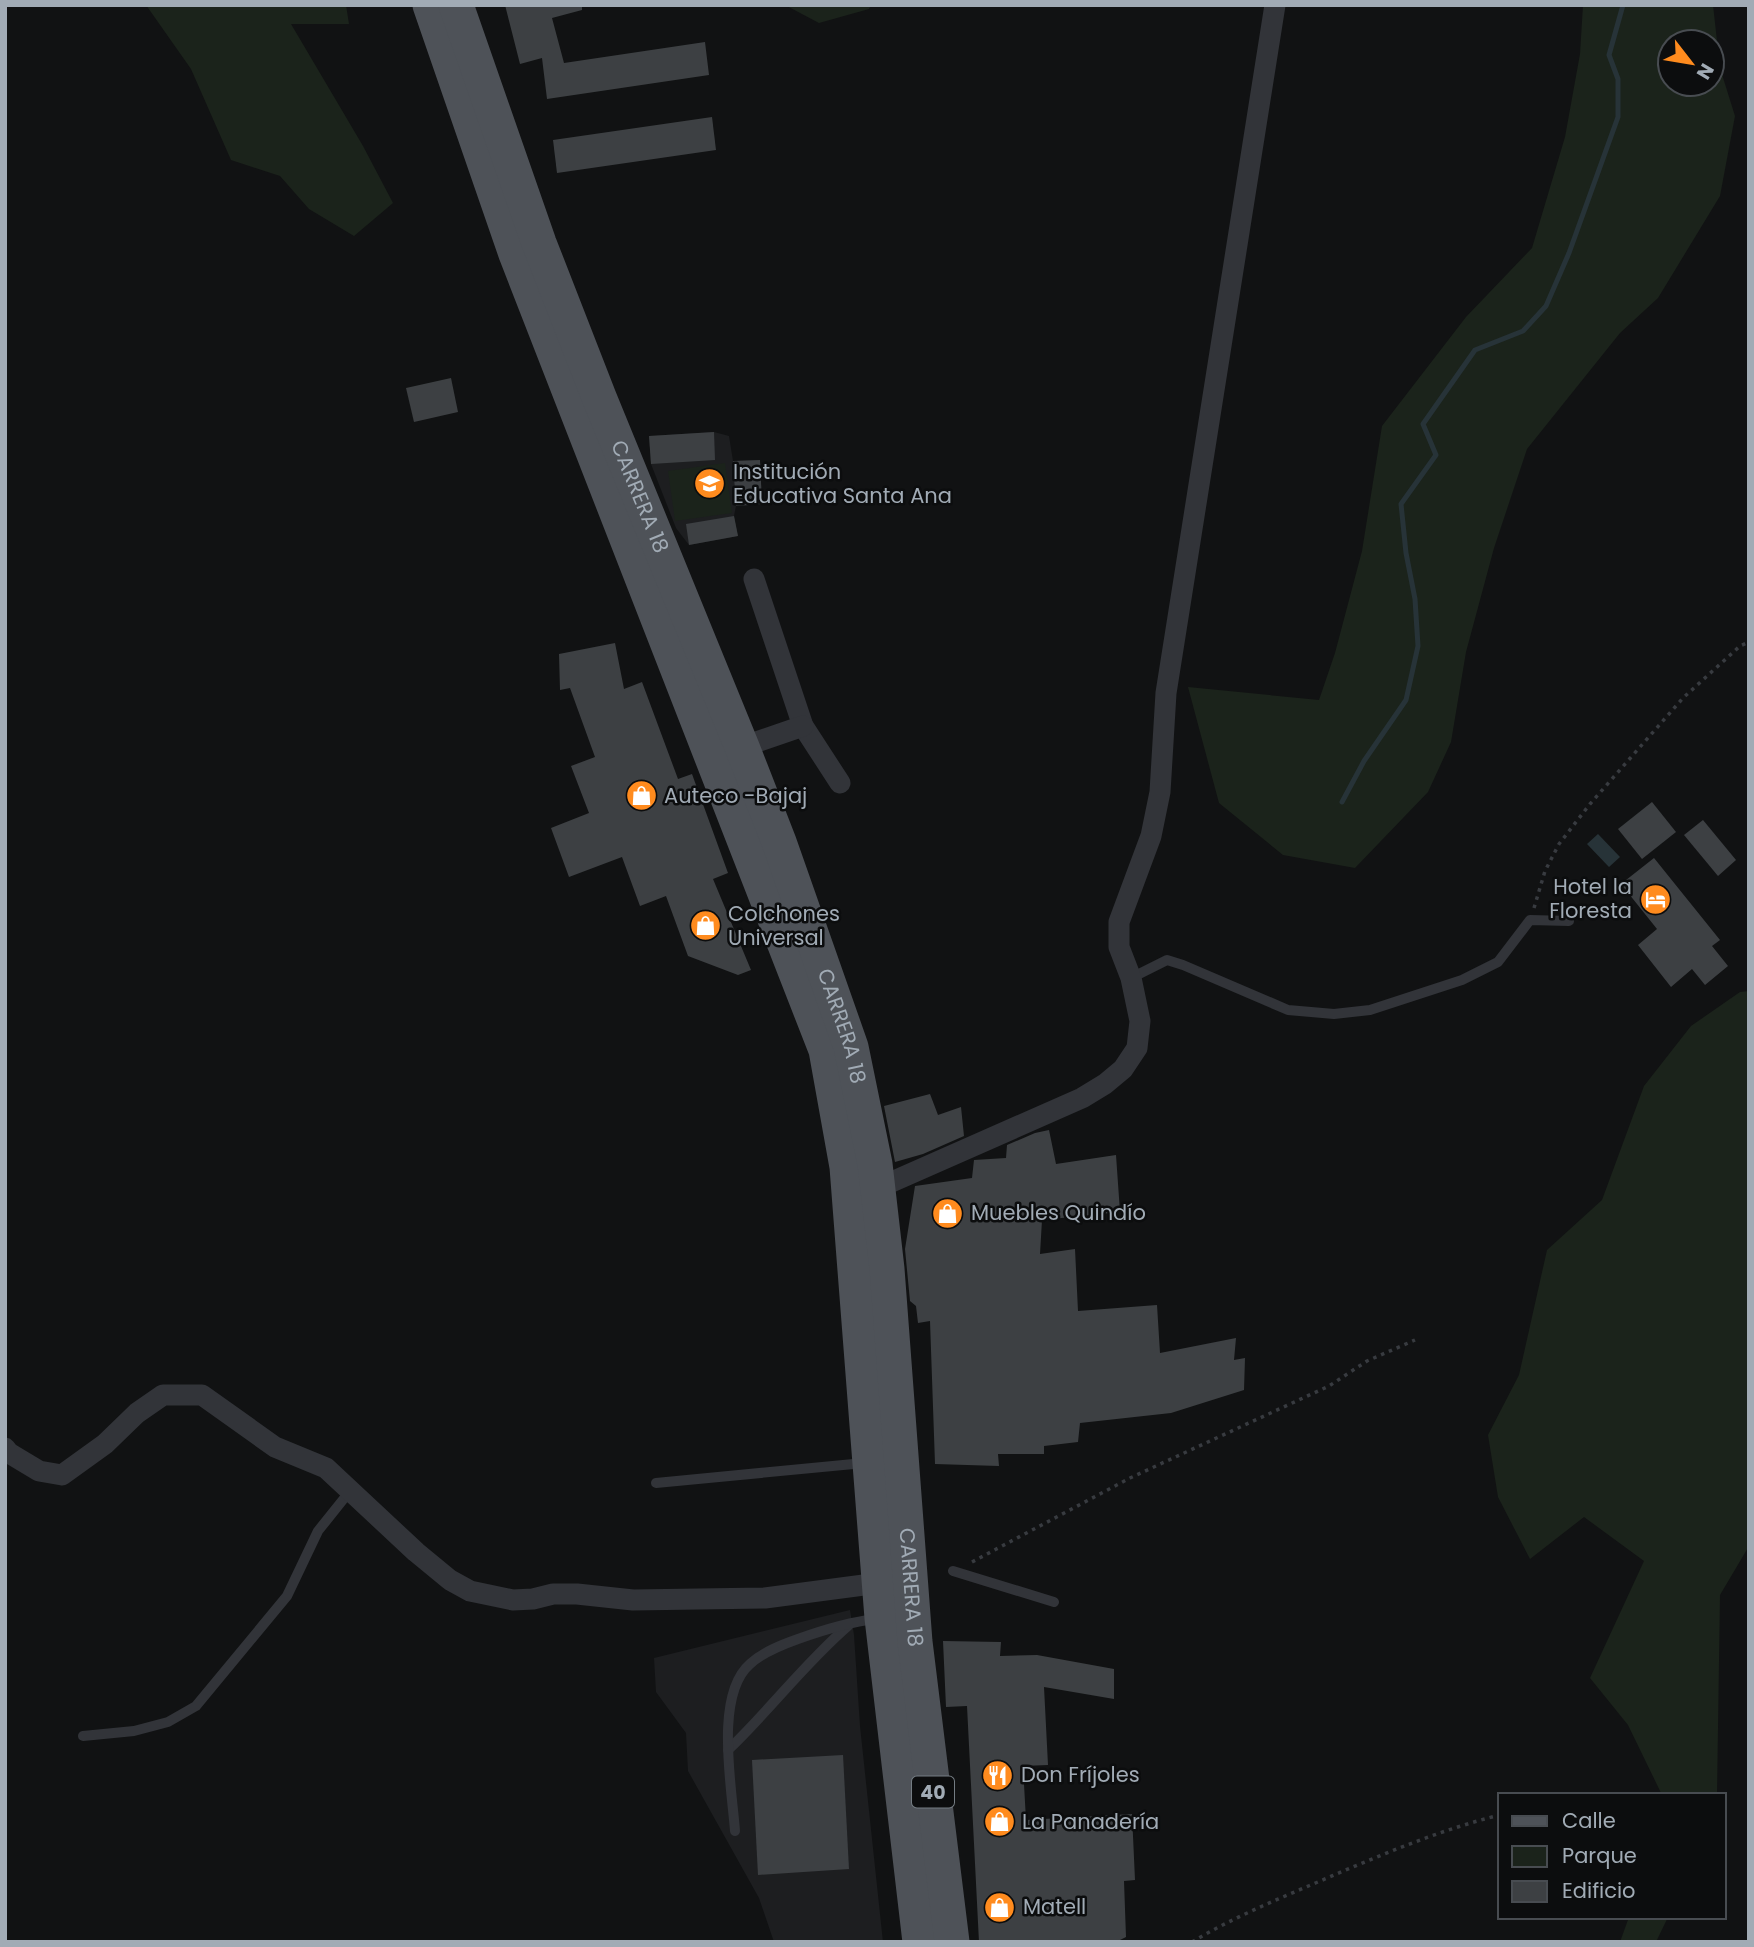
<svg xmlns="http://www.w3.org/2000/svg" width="1754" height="1947" font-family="Poppins,sans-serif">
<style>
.built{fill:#1d1e20}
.green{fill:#1b231b;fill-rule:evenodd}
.water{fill:#273338}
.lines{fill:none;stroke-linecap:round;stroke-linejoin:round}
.stream{stroke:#273338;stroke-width:5}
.building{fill:#3d4043}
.path{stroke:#383b40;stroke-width:3.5;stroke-dasharray:3.5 5;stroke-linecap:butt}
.service{stroke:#323439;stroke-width:10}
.minor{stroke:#323439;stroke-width:21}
.primary{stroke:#4e5258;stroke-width:35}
.labels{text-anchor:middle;stroke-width:5;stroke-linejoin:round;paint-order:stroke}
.shield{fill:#0c0d0e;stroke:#747c83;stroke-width:2}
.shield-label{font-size:19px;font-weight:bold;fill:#a1abb5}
.poi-label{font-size:21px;fill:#a1abb5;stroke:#0c0d0e;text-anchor:start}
.street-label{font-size:21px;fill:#a1abb5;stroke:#0c0d0e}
</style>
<rect width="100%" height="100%" fill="#111213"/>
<g class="built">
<path d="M714,432L729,436L733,461L760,460L762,504L736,506L734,516L738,536L689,545L676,528L651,464L649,436Z"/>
<path d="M850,1610L854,1635L860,1726L883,1942H774L759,1898L688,1771L686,1733L656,1692L654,1658Z"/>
</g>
<g class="green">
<path d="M146,5H346L349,24H291L363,146L393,203L354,236L309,209L280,176L231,160L191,69Z"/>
<path d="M785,5H871L869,9L819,23Z"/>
<path d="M1583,5H1713L1720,68L1735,116L1720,196L1658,298L1620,333L1527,449L1494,548L1466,652L1451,742L1428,792L1355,868L1283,855L1219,803L1188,687L1319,700L1335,653L1362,551L1382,426L1466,317L1532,248L1565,137L1580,54ZM1712,42V84H1670V42Z"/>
<path d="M725,463L732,513L675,521L668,471Z"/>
<path d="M1749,991V1546L1720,1595L1717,1795H1662L1628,1725L1590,1678L1644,1561L1584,1517L1530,1559L1498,1497L1488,1435L1519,1375L1547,1250L1602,1200L1644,1086L1691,1026L1740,992Z"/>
<path d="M1629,1917H1668L1656,1942H1620Z"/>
</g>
<path class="water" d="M1598,834L1620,857L1609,867L1587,844Z"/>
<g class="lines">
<path class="stream" d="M1342,802L1364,761L1406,700L1418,646L1415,599L1406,553L1401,504L1436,455L1423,424L1475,350L1523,331L1546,306L1569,253L1618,117V79L1609,55L1623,5"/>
</g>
<g class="building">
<path d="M505,5H582V10L552,18L564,63L705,42L709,75L547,99L542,58L520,64Z"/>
<path d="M712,117L716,150L557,173L553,140Z"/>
<path d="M451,378L458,412L414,422L406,388Z"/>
<path d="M714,432L715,460L651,464L649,436Z"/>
<path d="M760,460L762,504L736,506L733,461Z"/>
<path d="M734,516L738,536L689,545L686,524Z"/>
<path d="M615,643L624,689L642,682L678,779L692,774L728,873L713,879L751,970L738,975L688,956L666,896L640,906L622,857L569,877L551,828L589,813L571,766L595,757L570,688L560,690L559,654Z"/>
<path d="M1652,802L1676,832L1642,859L1618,829Z"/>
<path d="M1703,820L1736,860L1718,876L1684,835Z"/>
<path d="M1654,858L1720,940L1712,946L1728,966L1705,985L1692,969L1671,987L1638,945L1657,929L1621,884Z"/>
<path d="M930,1094L938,1115L961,1107L964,1136L923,1154L895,1162L884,1106Z"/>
<path d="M1049,1130L1056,1164L1116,1155L1120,1212L1042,1220L1040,1254L1075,1249L1078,1311L1157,1305L1160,1353L1236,1338L1234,1360L1245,1358L1244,1390L1171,1413L1080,1423L1078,1442L1044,1446V1454H998L999,1466L935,1464L930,1321L918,1323L916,1306L910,1301L905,1249L915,1186L972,1178L974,1160L1006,1158L1007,1145L1035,1133Z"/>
<path d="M943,1641L1001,1642L1000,1656L1037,1655L1114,1669V1699L1044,1687L1048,1765L1023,1766L1026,1820L1132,1814L1135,1880L1124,1881L1126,1937L1116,1942H979L967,1706L946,1707Z"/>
<path d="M843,1755L849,1869L758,1875L752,1760Z"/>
</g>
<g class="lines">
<g class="path">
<path d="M1534,908L1545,871L1559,844L1590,804L1683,698L1740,646L1749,642"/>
<path d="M972,1562L1130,1478L1329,1386L1367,1361L1415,1340"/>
<path d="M1192,1942C1237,1915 1286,1896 1334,1875C1388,1852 1443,1829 1500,1815"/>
</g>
<g class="service">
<path d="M1131,978L1167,960L1183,965L1288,1010L1334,1014L1370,1010L1462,980L1498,962L1530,920L1569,921"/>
<path d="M656,1483L864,1463"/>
<path d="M953,1571L1054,1602"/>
<path d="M83,1736L134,1731L168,1722L196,1706L287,1596L318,1531L350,1491"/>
<path d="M728,1750C770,1710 804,1664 848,1626"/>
<path d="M735,1831C732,1788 714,1695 750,1664C763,1652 781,1645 798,1639C823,1630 849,1622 876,1619"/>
</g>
<g class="minor">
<path d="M754,579L803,726L840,783"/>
<path d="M742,747L803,726"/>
<path d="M878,1188L1082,1098L1105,1084L1123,1069L1137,1048L1140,1021L1131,978L1119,947V922L1151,836L1160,792L1166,693L1275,5"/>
<path d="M5,1448L9,1453L39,1471L62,1475L105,1444L137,1413L163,1395H202L275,1447L326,1468L416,1552L450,1580L470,1591L513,1600L533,1599L553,1594H577L633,1600L765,1598L879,1583"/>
</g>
<g class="primary">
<path d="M430,5L516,254L826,1050L847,1167L882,1618L920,1942"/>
<path id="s1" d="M456,5L539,243L599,397L742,747L779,842L851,1047L875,1164L887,1269L915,1642L952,1942"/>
</g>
</g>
<defs>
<symbol id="school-disc" viewBox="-11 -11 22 22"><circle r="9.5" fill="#ff8b1e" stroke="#0c0d0e"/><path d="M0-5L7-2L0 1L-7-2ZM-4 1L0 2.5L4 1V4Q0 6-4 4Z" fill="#fff"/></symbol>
<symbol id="shop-disc" viewBox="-11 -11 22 22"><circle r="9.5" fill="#ff8b1e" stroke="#0c0d0e"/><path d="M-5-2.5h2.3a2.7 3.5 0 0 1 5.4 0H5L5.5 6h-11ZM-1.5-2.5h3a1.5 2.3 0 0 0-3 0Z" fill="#fff"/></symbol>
<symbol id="hotel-disc" viewBox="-11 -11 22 22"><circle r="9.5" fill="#ff8b1e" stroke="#0c0d0e"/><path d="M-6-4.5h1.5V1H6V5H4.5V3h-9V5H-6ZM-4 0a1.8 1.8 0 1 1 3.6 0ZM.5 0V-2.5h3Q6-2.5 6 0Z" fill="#fff"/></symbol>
<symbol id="restaurant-disc" viewBox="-11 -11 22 22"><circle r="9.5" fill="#ff8b1e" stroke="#0c0d0e"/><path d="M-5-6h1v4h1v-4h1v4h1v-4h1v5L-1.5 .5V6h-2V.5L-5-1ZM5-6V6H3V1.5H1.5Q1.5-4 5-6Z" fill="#fff"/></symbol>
</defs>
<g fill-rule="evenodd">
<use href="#school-disc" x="692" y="466" width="35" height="35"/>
<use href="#shop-disc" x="624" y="778" width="35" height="35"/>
<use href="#hotel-disc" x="1638" y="882" width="35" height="35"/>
<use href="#shop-disc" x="688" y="908" width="35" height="35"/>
<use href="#shop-disc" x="930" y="1196" width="35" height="35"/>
<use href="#restaurant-disc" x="980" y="1758" width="35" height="35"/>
<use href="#shop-disc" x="982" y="1804" width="35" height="35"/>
<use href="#shop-disc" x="982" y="1890" width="35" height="35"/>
</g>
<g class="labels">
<rect class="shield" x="912" y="1776.5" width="42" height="31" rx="5"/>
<g class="shield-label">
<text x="933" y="1799">40</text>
</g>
<g class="poi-label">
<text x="733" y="479">Institución<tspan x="733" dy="24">Educativa Santa Ana</tspan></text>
<text x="664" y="803">Auteco -Bajaj</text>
<text x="1632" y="894" text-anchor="end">Hotel la<tspan x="1632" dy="24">Floresta</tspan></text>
<text x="728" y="921">Colchones<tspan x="728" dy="24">Universal</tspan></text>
<text x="971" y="1220">Muebles Quindío</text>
<text x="1021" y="1782">Don Fríjoles</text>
<text x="1022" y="1829">La Panadería</text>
<text x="1023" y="1914">Matell</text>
</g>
<g class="street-label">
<text dy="7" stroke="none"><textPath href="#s1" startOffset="525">CARRERA 18</textPath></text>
<text dy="7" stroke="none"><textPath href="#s1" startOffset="1092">CARRERA 18</textPath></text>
<text dy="7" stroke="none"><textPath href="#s1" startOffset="1659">CARRERA 18</textPath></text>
</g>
</g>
<rect width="1754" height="1947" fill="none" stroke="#a1abb5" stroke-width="14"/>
<rect x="1498" y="1793" width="228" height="126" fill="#0c0d0e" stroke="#484c51" stroke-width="2"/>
<rect x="1512" y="1816" width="35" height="10" fill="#4e5258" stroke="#484c51" stroke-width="2"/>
<text x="1562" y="1828" font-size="21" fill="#a1abb5">Calle</text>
<rect x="1512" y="1846" width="35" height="21" fill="#1b231b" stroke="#484c51" stroke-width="2"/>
<text x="1562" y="1863" font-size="21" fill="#a1abb5">Parque</text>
<rect x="1512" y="1881" width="35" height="21" fill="#3d4043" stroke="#484c51" stroke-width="2"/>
<text x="1562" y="1898" font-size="21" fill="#a1abb5">Edificio</text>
<g transform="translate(1691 63) rotate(121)"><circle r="33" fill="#0c0d0e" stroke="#484c51" stroke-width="2"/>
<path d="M0-5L12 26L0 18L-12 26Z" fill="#ff8b1e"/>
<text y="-10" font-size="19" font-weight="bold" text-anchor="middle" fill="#a1abb5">N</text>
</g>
</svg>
